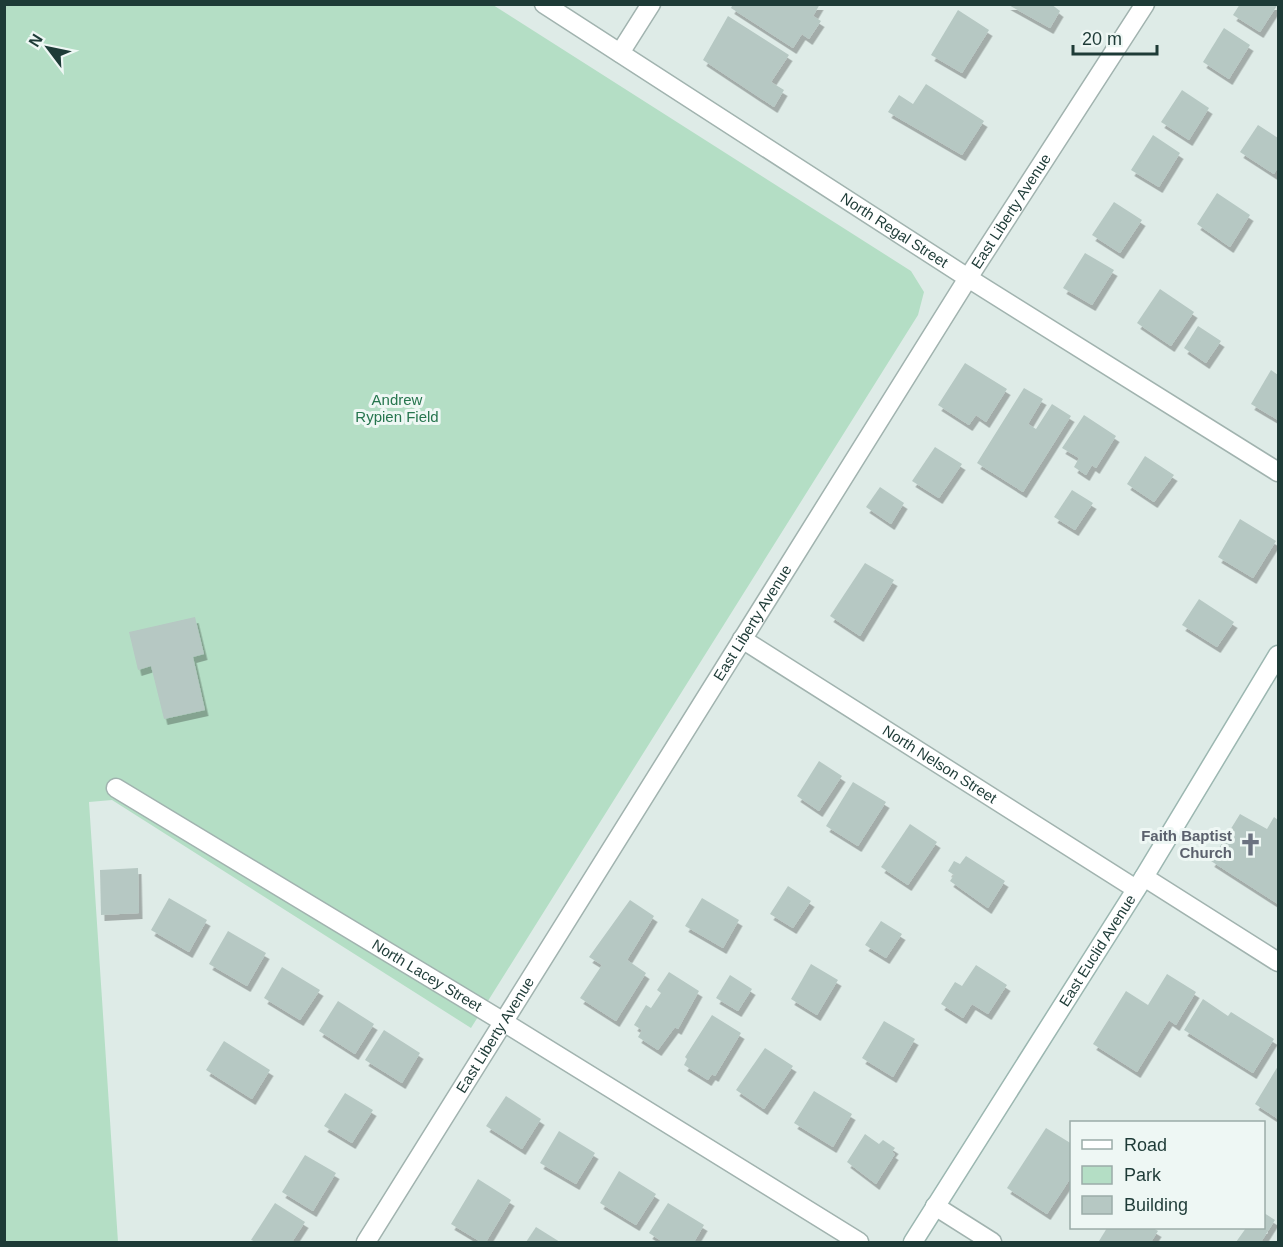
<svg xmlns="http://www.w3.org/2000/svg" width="1283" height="1247" font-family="Helvetica,sans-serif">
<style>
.park{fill:#b4dec5}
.building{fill:#b6c8c3;filter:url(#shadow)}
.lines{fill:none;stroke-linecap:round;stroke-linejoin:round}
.minor-casing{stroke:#a1b3af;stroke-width:21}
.secondary-casing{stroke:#9cb7b1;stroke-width:21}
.minor{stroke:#fff;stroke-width:18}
.secondary{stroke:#fff;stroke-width:18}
.labels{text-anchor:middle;stroke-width:6;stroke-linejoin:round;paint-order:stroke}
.street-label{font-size:15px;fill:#1e3b37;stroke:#eef7f4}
.park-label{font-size:15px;fill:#26754e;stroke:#eef7f4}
.worship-label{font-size:15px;font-weight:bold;fill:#5b616d;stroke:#eef7f4;text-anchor:end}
</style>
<defs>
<filter id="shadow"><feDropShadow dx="3.5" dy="6" stdDeviation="0" flood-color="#0004"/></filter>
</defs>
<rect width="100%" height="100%" fill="#deebe7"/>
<path class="park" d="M5,5H493L911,271L924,292L918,315L471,1028L112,800L89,802L118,1242H5Z"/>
<g class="building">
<path d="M733,4H820L813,16L821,21L809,39L802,34L793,48L731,8Z"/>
<path d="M1007,4H1051L1060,11L1050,28Z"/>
<path d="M1240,4H1278L1260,32L1233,15Z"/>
<path d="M958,10L989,30L962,73L931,55Z"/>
<path d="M728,16L789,55L771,82L784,90L774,107L703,60Z"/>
<path d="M1224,28L1250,45L1229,79L1203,62Z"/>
<path d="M926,84L984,121L962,155L888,112L899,95L913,104Z"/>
<path d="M1182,90L1209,108L1189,140L1161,122Z"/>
<path d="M1258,125L1278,138V167L1274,174L1240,152Z"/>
<path d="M1153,135L1180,153L1159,187L1131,170Z"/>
<path d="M1217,193L1250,215L1230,247L1197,224Z"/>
<path d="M1114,202L1142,220L1120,253L1092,235Z"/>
<path d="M1085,253L1114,270L1092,305L1063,288Z"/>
<path d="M1160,289L1194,312L1171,346L1137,323Z"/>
<path d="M1198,326L1221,341L1206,363L1184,348Z"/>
<path d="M965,363L1007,389L986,422L976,415L969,425L938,405Z"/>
<path d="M1271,370L1278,375V420L1251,404Z"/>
<path d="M1024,388L1043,399L1028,424L1036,429L1052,404L1071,416L1023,492L977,463Z"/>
<path d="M1084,415L1116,436L1096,468L1092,465L1086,475L1074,467L1079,458L1062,448Z"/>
<path d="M935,447L962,464L939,498L912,481Z"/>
<path d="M1145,456L1174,475L1154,502L1127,484Z"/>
<path d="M880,487L904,503L891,524L866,507Z"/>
<path d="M1072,490L1093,503L1075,530L1054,517Z"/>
<path d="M1240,519L1276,541L1253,578L1218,557Z"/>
<path d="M865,563L894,580L860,636L830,616Z"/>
<path d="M1199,599L1234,622L1217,647L1182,625Z"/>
<path d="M195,617L204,654L193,657L205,710L164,719L151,666L138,670L129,632Z"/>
<path d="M819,761L842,776L819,811L797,796Z"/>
<path d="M853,782L886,802L858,846L826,826Z"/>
<path d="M1240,814L1267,829L1274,817L1278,820V904L1211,861Z"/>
<path d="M910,824L937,842L908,885L881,867Z"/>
<path d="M966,856L1005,881L988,908L950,881L954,875L948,871L954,861L960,864Z"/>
<path d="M138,868L139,913L101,915L100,870Z"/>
<path d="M788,886L811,901L793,928L770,914Z"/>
<path d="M169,898L207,920L189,952L151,930Z"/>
<path d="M702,898L739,920L723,948L685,926Z"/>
<path d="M630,900L654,916L627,960L646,973L616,1021L580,998L602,965L589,957Z"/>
<path d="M881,921L902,934L886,958L865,945Z"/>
<path d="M228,931L266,953L247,986L209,964Z"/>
<path d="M811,964L838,980L817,1015L791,999Z"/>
<path d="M976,965L1007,985L988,1014L972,1004L963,1018L941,1004L955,982L962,986Z"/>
<path d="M282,967L320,990L300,1020L264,998Z"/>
<path d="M669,972L699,991L678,1029L675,1027L658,1050L638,1037L642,1030L634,1025L646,1005L651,1008L661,993L657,990Z"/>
<path d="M1167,974L1196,992L1176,1025L1169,1020L1137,1072L1093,1044L1126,991L1148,1005Z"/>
<path d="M730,975L752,989L738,1011L716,998Z"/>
<path d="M1203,999L1228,1016L1231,1012L1274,1039L1253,1073L1184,1030Z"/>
<path d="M338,1001L374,1024L355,1054L319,1031Z"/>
<path d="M712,1015L741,1033L715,1076L712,1074L708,1080L684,1065L687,1059L685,1057Z"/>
<path d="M884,1021L915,1039L893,1077L862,1058Z"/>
<path d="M384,1030L420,1053L402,1083L365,1060Z"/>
<path d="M224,1041L270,1070L252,1099L206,1070Z"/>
<path d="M765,1048L793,1066L764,1109L736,1090Z"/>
<path d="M1278,1066V1119L1255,1104Z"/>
<path d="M814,1091L852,1114L833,1147L794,1123Z"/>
<path d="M345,1093L373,1110L352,1143L324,1126Z"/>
<path d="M506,1096L541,1119L522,1149L486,1126Z"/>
<path d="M1046,1128L1072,1144V1176L1047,1214L1007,1188Z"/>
<path d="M559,1131L595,1153L576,1184L540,1163Z"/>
<path d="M865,1134L879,1144L883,1140L895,1148L892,1152L895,1154L876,1184L847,1162Z"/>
<path d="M305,1155L336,1173L313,1211L282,1192Z"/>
<path d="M619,1171L656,1194L636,1225L600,1203Z"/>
<path d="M478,1179L511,1200L486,1242H481L451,1224Z"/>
<path d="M275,1203L305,1222L292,1242H256L251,1240Z"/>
<path d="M668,1203L704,1225L694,1242H663L649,1233Z"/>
<path d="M1264,1213L1275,1220L1261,1242H1236L1246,1228H1264Z"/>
<path d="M536,1227L560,1242H526Z"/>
<path d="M1107,1228H1153L1158,1231L1151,1242H1102L1099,1241Z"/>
</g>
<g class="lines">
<defs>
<g id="minor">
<path id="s1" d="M544,4L968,278L1278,472"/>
<path d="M620,53L651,4"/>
<path id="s2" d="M742,639L1136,889"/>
<path id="s3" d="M116,788L502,1021L859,1242"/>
<path d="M1144,877L1278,962"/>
<path d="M935,1206L992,1242"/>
<path id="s4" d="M366,1242L968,278L1145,4"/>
</g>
<g id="secondary">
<path id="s5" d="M913,1242L1144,877L1278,655"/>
</g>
</defs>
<use href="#minor" class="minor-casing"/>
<use href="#secondary" class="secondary-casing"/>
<use href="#minor" class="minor"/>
<use href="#secondary" class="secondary"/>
</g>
<defs>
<symbol id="church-bare" viewBox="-9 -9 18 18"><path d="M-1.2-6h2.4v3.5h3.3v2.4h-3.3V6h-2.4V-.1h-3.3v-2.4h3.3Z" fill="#6b7280" stroke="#eef7f4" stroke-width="2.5" paint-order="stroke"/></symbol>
</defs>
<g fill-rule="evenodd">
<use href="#church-bare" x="1234" y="828" width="33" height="33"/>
</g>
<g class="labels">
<g class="street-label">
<text dy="5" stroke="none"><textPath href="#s4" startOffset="1216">East Liberty Avenue</textPath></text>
<text dy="5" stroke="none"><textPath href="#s1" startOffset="417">North Regal Street</textPath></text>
<text dy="5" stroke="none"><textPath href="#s4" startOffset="730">East Liberty Avenue</textPath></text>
<text dy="5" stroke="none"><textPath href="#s2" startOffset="234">North Nelson Street</textPath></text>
<text dy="5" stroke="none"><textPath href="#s5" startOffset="345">East Euclid Avenue</textPath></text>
<text dy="5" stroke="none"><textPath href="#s3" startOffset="363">North Lacey Street</textPath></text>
<text dy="5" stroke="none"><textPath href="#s4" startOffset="244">East Liberty Avenue</textPath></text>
</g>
<g class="park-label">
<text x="397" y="405">Andrew<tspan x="397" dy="17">Rypien Field</tspan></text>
</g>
<g class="worship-label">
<text x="1232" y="841">Faith Baptist<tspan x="1232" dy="17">Church</tspan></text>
</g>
</g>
<rect width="1283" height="1247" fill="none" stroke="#1e3b37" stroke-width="12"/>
<rect x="1070" y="1121" width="195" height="108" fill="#eef7f4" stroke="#9baca8" stroke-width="1.5"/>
<rect x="1082" y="1140" width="30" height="9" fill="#ffffff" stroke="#9baca8" stroke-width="1.5"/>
<text x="1124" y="1151" font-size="18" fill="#1e3b37">Road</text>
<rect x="1082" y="1166" width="30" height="18" fill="#b4dec5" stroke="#9baca8" stroke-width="1.5"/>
<text x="1124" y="1181" font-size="18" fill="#1e3b37">Park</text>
<rect x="1082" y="1196" width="30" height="18" fill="#b6c8c3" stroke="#9baca8" stroke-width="1.5"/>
<text x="1124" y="1211" font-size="18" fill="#1e3b37">Building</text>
<g transform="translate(48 48) rotate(302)" stroke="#eef7f4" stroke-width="4.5" paint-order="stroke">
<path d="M0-4.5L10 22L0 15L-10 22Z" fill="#1e3b37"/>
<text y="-9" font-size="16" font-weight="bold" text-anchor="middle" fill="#1e3b37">N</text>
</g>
<path d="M1073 45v9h84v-9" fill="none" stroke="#1e3b37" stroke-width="3"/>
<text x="1082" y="45" font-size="18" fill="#1e3b37" stroke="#eef7f4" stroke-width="4.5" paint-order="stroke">20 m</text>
</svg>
